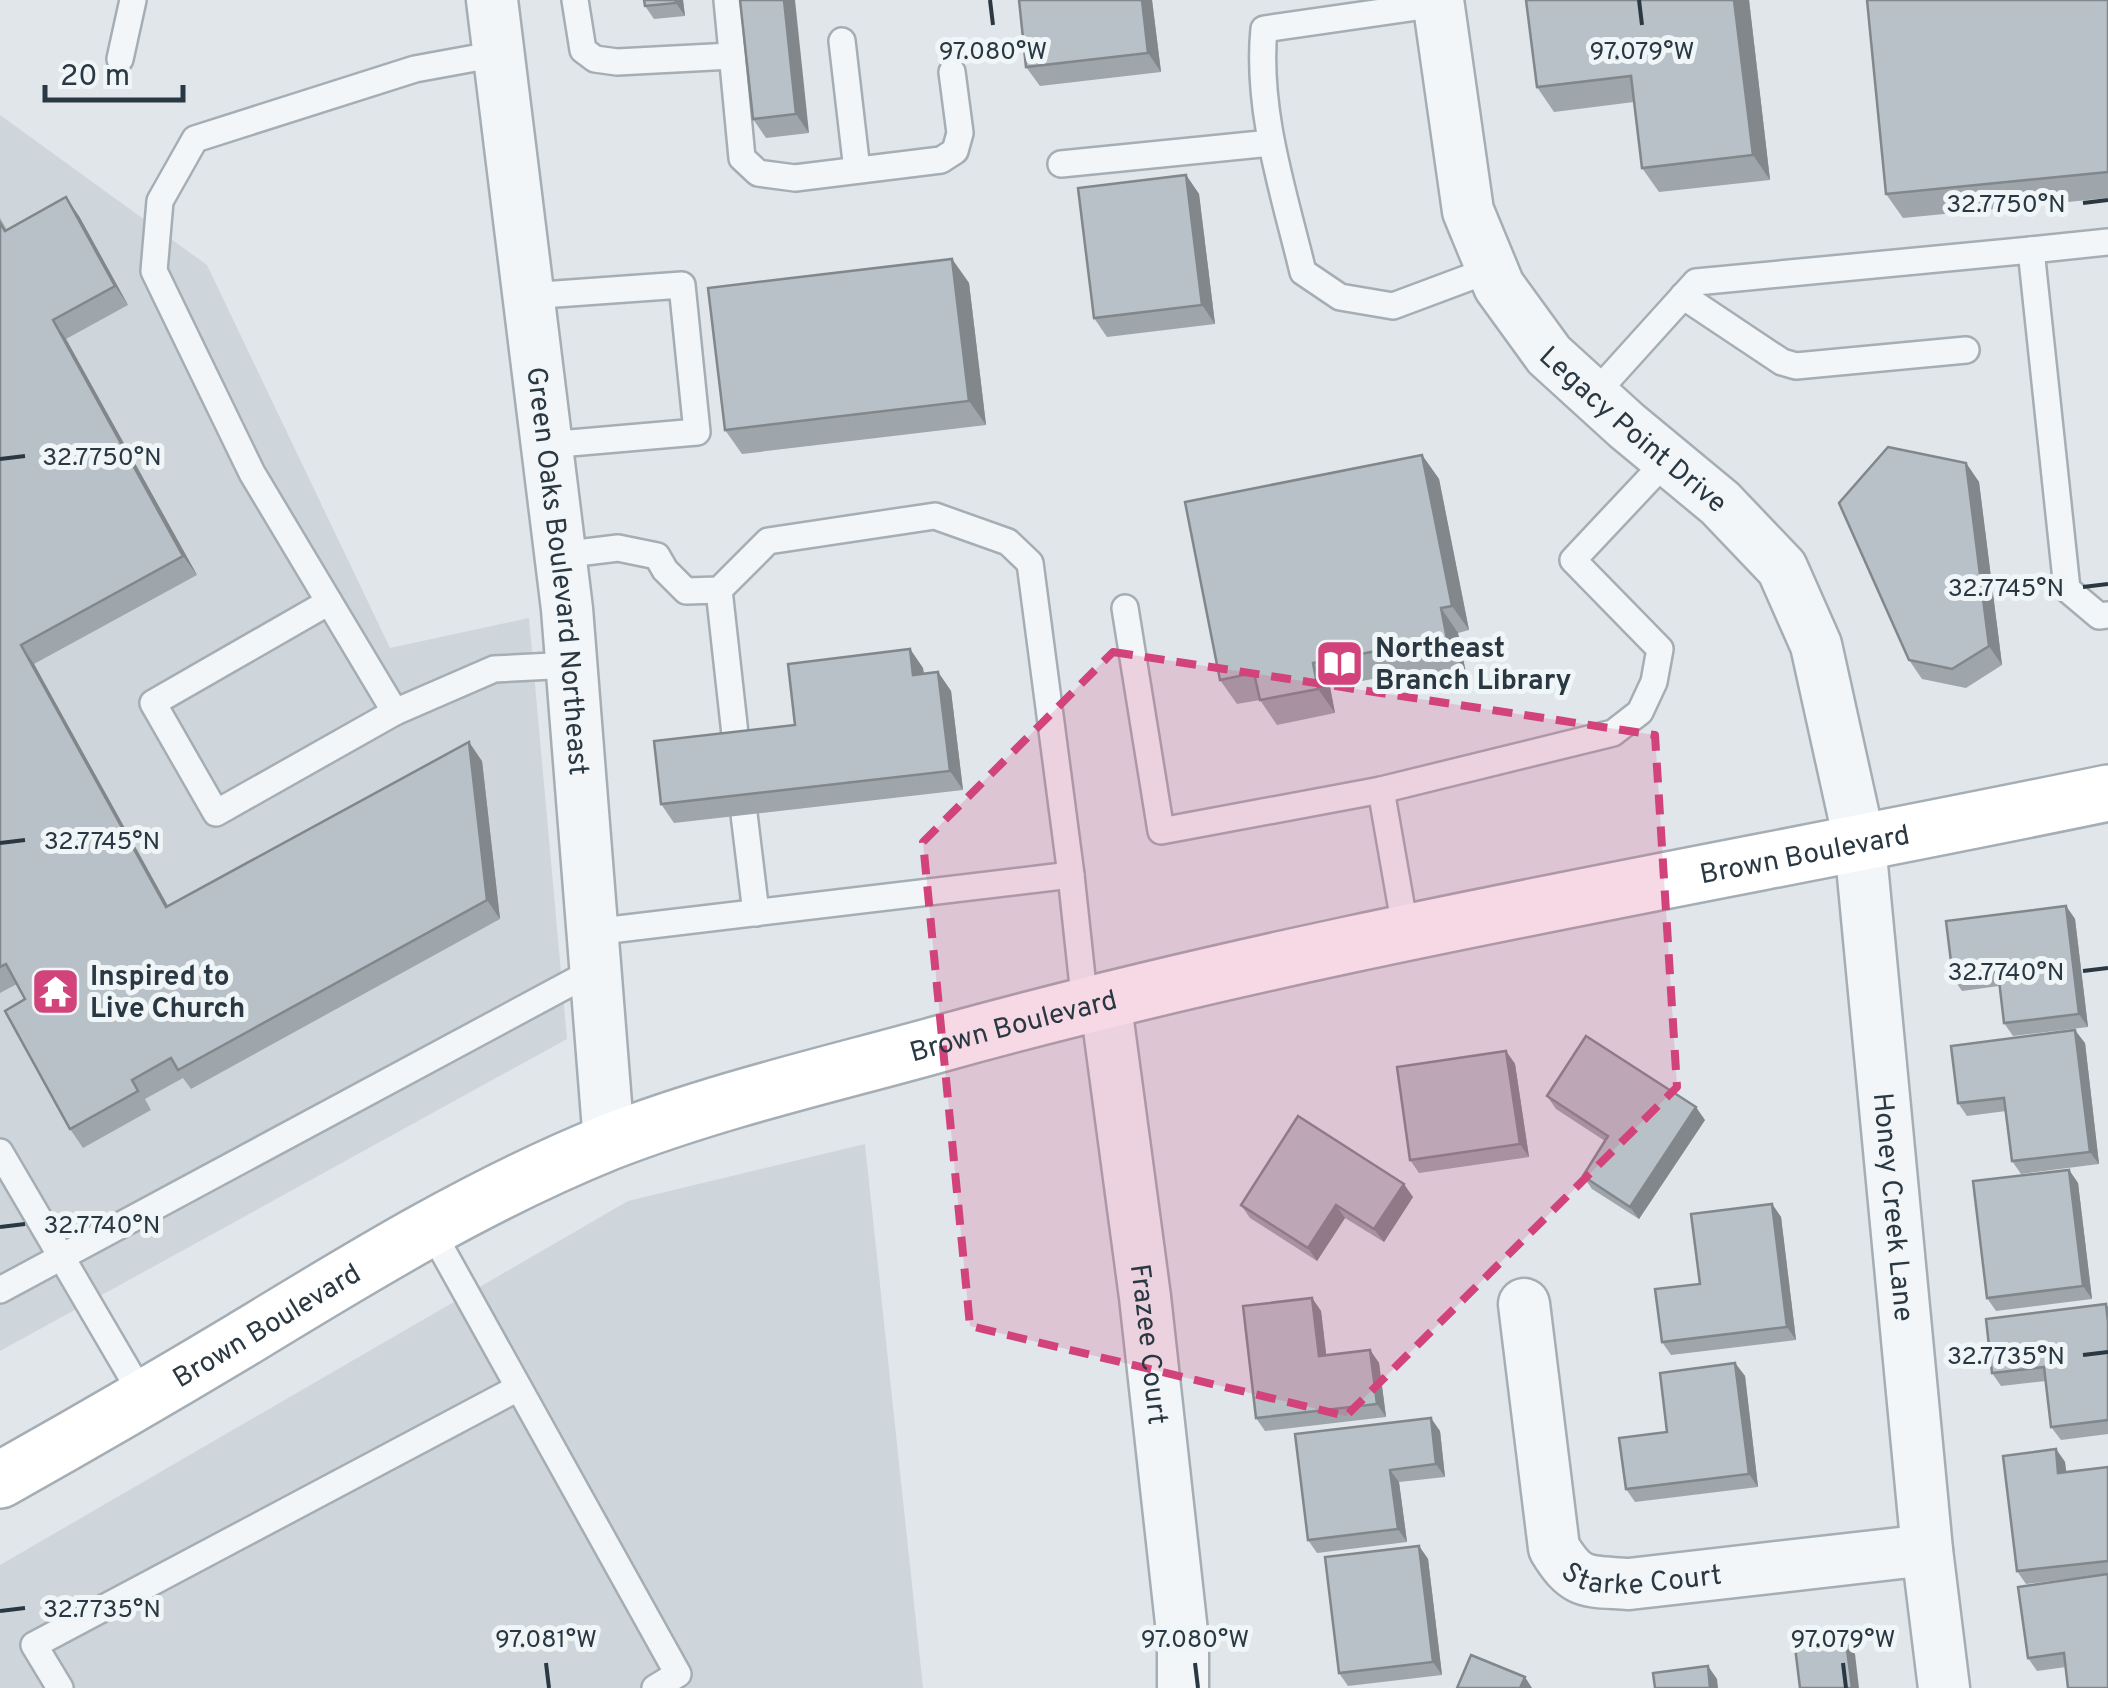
<svg xmlns="http://www.w3.org/2000/svg" width="2108" height="1688" font-family="Overpass,sans-serif">
<style>
.built{fill:#ced6dc}
.lines{fill:none;stroke-linecap:round;stroke-linejoin:round}
.lane-casing{stroke:#a5aeb4;stroke-width:30}
.street-casing{stroke:#a5aeb4;stroke-width:55}
.secondary-casing{stroke:#a5aeb4;stroke-width:60}
.lane{stroke:#f3f6f8;stroke-width:25}
.street{stroke:#f3f6f8;stroke-width:50}
.secondary{stroke:#fff;stroke-width:55}
.wall{fill:#9ea6ab}
.shaded-wall{fill:#81878b}
.building{fill:#b8c1c7;stroke:#81878b;stroke-width:2.5}
.marked{fill:#d1437a;fill-opacity:0.2;stroke:#d1437a;stroke-width:8;stroke-dasharray:20 12;stroke-linejoin:round}
.ticks{fill:none;stroke:#293842;stroke-width:4}
.labels{text-anchor:middle;stroke-width:10;stroke-linejoin:round;paint-order:stroke}
.street-label{font-size:28px;fill:#293842;stroke:#f0f5f7}
.poi-label{font-size:28px;font-weight:bold;fill:#293842;stroke:#f0f5f7;text-anchor:start}
.ticks-label{font-size:25px;text-anchor:middle;fill:#293842;stroke:#f0f5f7;stroke-width:10;stroke-linejoin:round;paint-order:stroke}
</style>
<rect width="100%" height="100%" fill="#e0e6ea"/>
<g class="built">
<path d="M0,115L207,265L390,648L529,618L567,1039L0,1351Z"/>
<path d="M865,1144L923,1688H0V1565L628,1201Z"/>
</g>
<g class="lines">
<defs>
<g id="lane">
<path d="M575,0L583,50L595,59L617,62L732,56"/>
<path d="M727,0L742,158L758,173L795,178L941,160L955,151L960,133L952,72"/>
<path d="M1438,4L1264,29C1256,111 1284,193 1303,272L1340,297L1393,306L1492,269"/>
<path d="M842,41L857,170"/>
<path d="M497,54L415,69L195,139L160,201L154,271L252,473L395,712L494,669L572,665"/>
<path d="M120,59L133,0"/>
<path d="M1061,164L1271,143"/>
<path d="M2108,242L2031,250L2067,589L2099,616L2108,615"/>
<path d="M528,296L682,285L697,432L547,445"/>
<path d="M1683,296L1782,362L1796,366L1966,350"/>
<path d="M1593,396L1696,282L2031,250"/>
<path d="M561,555L618,548L657,556L665,570L686,591L719,590L768,541L935,516L1008,542L1030,563L1071,875L1085,1005"/>
<path d="M719,590L737,752"/>
<path d="M329,602L153,703L216,813L395,712"/>
<path d="M1125,608L1161,831L1381,790"/>
<path d="M744,814L756,913"/>
<path d="M593,932L1071,875"/>
<path d="M1406,933L1381,790L1613,733L1640,712L1654,682L1660,649L1573,560L1667,460"/>
<path d="M0,1152L144,1398"/>
<path d="M430,1228L678,1674L655,1688"/>
<path d="M0,1290L595,970"/>
<path d="M60,1688L34,1645L518,1388"/>
</g>
<g id="street">
<path id="s1" d="M492,0L567,609L609,1142"/>
<path id="s2" d="M1438,0L1468,211L1499,286L1549,355L1627,426L1720,503L1782,568L1816,645L1860,844L1927,1550L1944,1688"/>
<path id="s3" d="M1105,999L1145,1297L1183,1641V1688"/>
<path id="s4" d="M1524,1304L1554,1548C1577,1586 1587,1581 1629,1584L1927,1550"/>
</g>
<g id="secondary">
<path id="s5" d="M0,1480C82,1434 163,1387 243,1339C361,1267 480,1194 609,1142C717,1100 832,1074 943,1043C1326,937 1719,874 2108,793"/>
</g>
</defs>
<use href="#lane" class="lane-casing"/>
<use href="#street" class="street-casing"/>
<use href="#secondary" class="secondary-casing"/>
<use href="#lane" class="lane"/>
<use href="#street" class="street"/>
<use href="#secondary" class="secondary"/>
</g>
<g class="wall">
<path d="M683,0L685,16L654,19L645,6Z"/>
<path d="M740,0L809,133L766,138L753,119Z"/>
<path d="M1152,0L1161,72L1040,86L1026,67Z"/>
<path d="M1526,0H1749L1770,180L1659,192L1642,168L1634,102L1554,112L1537,87Z"/>
<path d="M2108,0V198L1903,218L1886,194Z"/>
<path d="M1186,175L1199,194L1215,324L1107,337L1094,318Z"/>
<path d="M79,216L128,305L66,339L197,575L34,664L168,906L482,761L500,919L191,1089L183,1078L145,1099L151,1110L83,1148L70,1129L25,999L17,984L0,993V218L7,230Z"/>
<path d="M952,259L969,283L986,425L742,454L725,430Z"/>
<path d="M1422,455L1439,479L1469,630L1458,633L1466,673L1407,685L1399,674L1330,687L1335,713L1277,725L1260,700L1237,704L1220,680Z"/>
<path d="M1966,463L1979,482L2002,665L1966,688L1922,679L1909,660Z"/>
<path d="M910,649L923,668L924,674L938,672L951,691L963,790L674,823L661,804L795,725Z"/>
<path d="M2066,906L2075,919L2088,1027L2013,1036L2004,1023L1999,986L1962,991L1953,978Z"/>
<path d="M2085,1043L2099,1164L2021,1174L2012,1161L2006,1111L1967,1116L1958,1103Z"/>
<path d="M1506,1051L1515,1064L1529,1157L1419,1173L1410,1160Z"/>
<path d="M1547,1096L1705,1120L1639,1219L1592,1189L1583,1176L1605,1141L1556,1109Z"/>
<path d="M2069,1170L2078,1183L2092,1299L1996,1311L1987,1298Z"/>
<path d="M1413,1197L1384,1242L1345,1218L1317,1261L1250,1218L1241,1205Z"/>
<path d="M1772,1204L1781,1217L1796,1340L1671,1355L1662,1342L1700,1284Z"/>
<path d="M1312,1298L1321,1311L1326,1355L1370,1350L1379,1363L1386,1417L1265,1431L1256,1418Z"/>
<path d="M2106,1304L2108,1307V1434L2061,1440L2051,1427L2046,1381L2001,1386L1992,1373Z"/>
<path d="M1735,1363L1745,1376L1758,1487L1635,1502L1626,1489L1667,1432Z"/>
<path d="M1440,1431L1445,1477L1399,1482L1407,1542L1317,1553L1308,1540L1295,1434Z"/>
<path d="M2056,1449L2065,1462L2066,1472L2108,1467V1688L2066,1667L2037,1671L2028,1658L2087,1577L2026,1584L2017,1571Z"/>
<path d="M1419,1546L1428,1559L1442,1675L1348,1686L1339,1673Z"/>
</g>
<g class="shaded-wall">
<path d="M675,0H683L685,16L676,3Z"/>
<path d="M784,0H795L809,133L796,114Z"/>
<path d="M1142,0H1152L1161,72L1148,53Z"/>
<path d="M1734,0H1749L1770,180L1753,155Z"/>
<path d="M1186,175L1199,194L1215,324L1202,305Z"/>
<path d="M66,197L79,216L128,305L115,286Z"/>
<path d="M952,259L969,283L986,425L969,401Z"/>
<path d="M53,320L66,339L197,575L183,556Z"/>
<path d="M1422,455L1439,479L1469,630L1452,606Z"/>
<path d="M1966,463L1979,482L2002,665L1989,646Z"/>
<path d="M1441,608L1458,633L1466,673L1449,649Z"/>
<path d="M21,645L34,664L179,926L166,907Z"/>
<path d="M910,649L923,668L926,694L913,675Z"/>
<path d="M1313,663L1330,687L1335,713L1318,689Z"/>
<path d="M938,672L951,691L963,790L950,771Z"/>
<path d="M469,742L482,761L500,919L487,900Z"/>
<path d="M2066,906L2075,919L2088,1027L2079,1014Z"/>
<path d="M2075,1030L2085,1043L2099,1164L2090,1152Z"/>
<path d="M1506,1051L1515,1064L1529,1157L1520,1144Z"/>
<path d="M1696,1107L1705,1120L1639,1219L1630,1207Z"/>
<path d="M2069,1170L2078,1183L2092,1299L2083,1286Z"/>
<path d="M1404,1184L1413,1197L1384,1242L1374,1229Z"/>
<path d="M1772,1204L1781,1217L1796,1340L1787,1327Z"/>
<path d="M1336,1205L1345,1218L1317,1261L1308,1248Z"/>
<path d="M1312,1298L1321,1311L1328,1369L1319,1356Z"/>
<path d="M1370,1350L1379,1363L1386,1417L1377,1404Z"/>
<path d="M1735,1363L1745,1376L1758,1487L1749,1474Z"/>
<path d="M1431,1418L1440,1431L1445,1477L1436,1464Z"/>
<path d="M2056,1449L2065,1462L2068,1486L2058,1473Z"/>
<path d="M1390,1470L1399,1482L1407,1542L1398,1529Z"/>
<path d="M1419,1546L1428,1559L1442,1675L1433,1662Z"/>
<path d="M1846,1641L1855,1654L1859,1688H1852Z"/>
<path d="M1708,1666L1717,1679L1718,1688H1710Z"/>
<path d="M1525,1677L1532,1688H1520Z"/>
</g>
<g class="building">
<path d="M644,0H675L676,3L645,6Z"/>
<path d="M740,0H784L796,114L753,119Z"/>
<path d="M1019,0H1142L1148,53L1026,67Z"/>
<path d="M1526,0H1734L1753,155L1642,168L1631,76L1537,87Z"/>
<path d="M1867,0H2108V172L1886,194Z"/>
<path d="M1186,175L1202,305L1094,318L1078,188Z"/>
<path d="M66,197L115,286L53,320L183,556L21,645L166,907L469,742L487,900L178,1070L171,1058L132,1080L138,1091L70,1129L5,1011L25,999L6,964L0,967V223L5,231Z"/>
<path d="M952,259L969,401L725,430L708,288Z"/>
<path d="M1888,447L1966,463L1989,646L1952,669L1909,660L1839,503Z"/>
<path d="M1422,455L1452,606L1441,608L1449,649L1390,661L1387,649L1313,663L1318,689L1260,700L1254,673L1220,680L1185,502Z"/>
<path d="M910,649L913,675L938,672L950,771L661,804L654,741L795,725L788,664Z"/>
<path d="M2066,906L2079,1014L2004,1023L1998,972L1953,978L1946,921Z"/>
<path d="M2075,1030L2090,1152L2012,1161L2004,1098L1958,1103L1951,1046Z"/>
<path d="M1586,1036L1696,1107L1630,1207L1583,1176L1608,1136L1547,1096Z"/>
<path d="M1506,1051L1520,1144L1410,1160L1397,1067Z"/>
<path d="M1298,1116L1404,1184L1374,1229L1336,1205L1308,1248L1241,1205Z"/>
<path d="M2069,1170L2083,1286L1987,1298L1973,1181Z"/>
<path d="M1772,1204L1787,1327L1662,1342L1655,1289L1700,1284L1691,1214Z"/>
<path d="M1312,1298L1319,1356L1370,1350L1377,1404L1256,1418L1243,1306Z"/>
<path d="M2106,1304L2108,1322V1420L2051,1427L2044,1367L1992,1373L1986,1319Z"/>
<path d="M1735,1363L1749,1474L1626,1489L1619,1438L1667,1432L1660,1373Z"/>
<path d="M1431,1418L1436,1464L1390,1470L1398,1529L1308,1540L1295,1434Z"/>
<path d="M2056,1449L2058,1473L2108,1467V1561L2017,1571L2003,1456Z"/>
<path d="M1419,1546L1433,1662L1339,1673L1325,1557Z"/>
<path d="M2108,1574V1688H2068L2064,1653L2028,1658L2018,1587Z"/>
<path d="M1846,1641L1852,1688H1800L1795,1647Z"/>
<path d="M1471,1655L1525,1677L1520,1688H1457Z"/>
<path d="M1708,1666L1710,1688H1655L1653,1673Z"/>
</g>
<path class="marked" d="M1113,652L1655,735L1677,1087L1346,1416L970,1326L923,842Z"/>
<path class="ticks" d="M990,0L993,25M1639,0L1642,25M2083,203L2108,200M0,459L25,456M2083,587L2108,584M0,843L25,840M2083,971L2108,968M0,1227L25,1224M2083,1355L2108,1352M0,1611L25,1608M546,1663L549,1688M1195,1663L1198,1688M1843,1663L1846,1688"/>
<defs>
<symbol id="library-square" viewBox="-11 -11 22 22"><rect x="-9" y="-9" width="18" height="18" rx="4" fill="#d1437a" stroke="#f0f5f7"/><path d="M-6-4Q-3-5.5-.7-3.5V5Q-3 3-6 4ZM6-4Q3-5.5 .7-3.5V5Q3 3 6 4Z" fill="#fff"/></symbol>
<symbol id="temple-square" viewBox="-11 -11 22 22"><rect x="-9" y="-9" width="18" height="18" rx="4" fill="#d1437a" stroke="#f0f5f7"/><path d="M0-6L5-2H3V0L6.5 2.5H4V6H1.5V3h-3V6H-4V2.5H-6.5L-3 0V-2H-5Z" fill="#fff"/></symbol>
</defs>
<g fill-rule="evenodd">
<use href="#library-square" x="1312" y="636" width="55" height="55"/>
<use href="#temple-square" x="28" y="964" width="55" height="55"/>
</g>
<g class="labels">
<g class="street-label">
<text dy="10" stroke="none"><textPath href="#s2" startOffset="492">Legacy Point Drive</textPath></text>
<text dy="10" stroke="none"><textPath href="#s1" startOffset="575">Green Oaks Boulevard Northeast</textPath></text>
<text dy="10" stroke="none"><textPath href="#s5" startOffset="1928">Brown Boulevard</textPath></text>
<text dy="10" stroke="none"><textPath href="#s5" startOffset="1118">Brown Boulevard</textPath></text>
<text dy="10" stroke="none"><textPath href="#s2" startOffset="1348">Honey Creek Lane</textPath></text>
<text dy="10" stroke="none"><textPath href="#s5" startOffset="308">Brown Boulevard</textPath></text>
<text dy="10" stroke="none"><textPath href="#s3" startOffset="348">Frazee Court</textPath></text>
<text dy="10" stroke="none"><textPath href="#s4" startOffset="348">Starke Court</textPath></text>
</g>
<g class="poi-label">
<text x="1375" y="657">Northeast<tspan x="1375" dy="32">Branch Library</tspan></text>
<text x="90" y="985">Inspired to<tspan x="90" dy="32">Live Church</tspan></text>
</g>
</g>
<g class="ticks-label">
<text x="993" y="59">97.080°W</text>
<text x="1642" y="59">97.079°W</text>
<text x="2006" y="212">32.7750°N</text>
<text x="102" y="465">32.7750°N</text>
<text x="2006" y="596">32.7745°N</text>
<text x="102" y="849">32.7745°N</text>
<text x="2006" y="980">32.7740°N</text>
<text x="102" y="1233">32.7740°N</text>
<text x="2006" y="1364">32.7735°N</text>
<text x="102" y="1617">32.7735°N</text>
<text x="546" y="1647">97.081°W</text>
<text x="1195" y="1647">97.080°W</text>
<text x="1843" y="1647">97.079°W</text>
</g>
<path d="M45 85v15h138v-15" fill="none" stroke="#293842" stroke-width="5"/>
<text x="60" y="85" font-size="30" fill="#293842" stroke="#f0f5f7" stroke-width="8" paint-order="stroke">20 m</text>
</svg>
